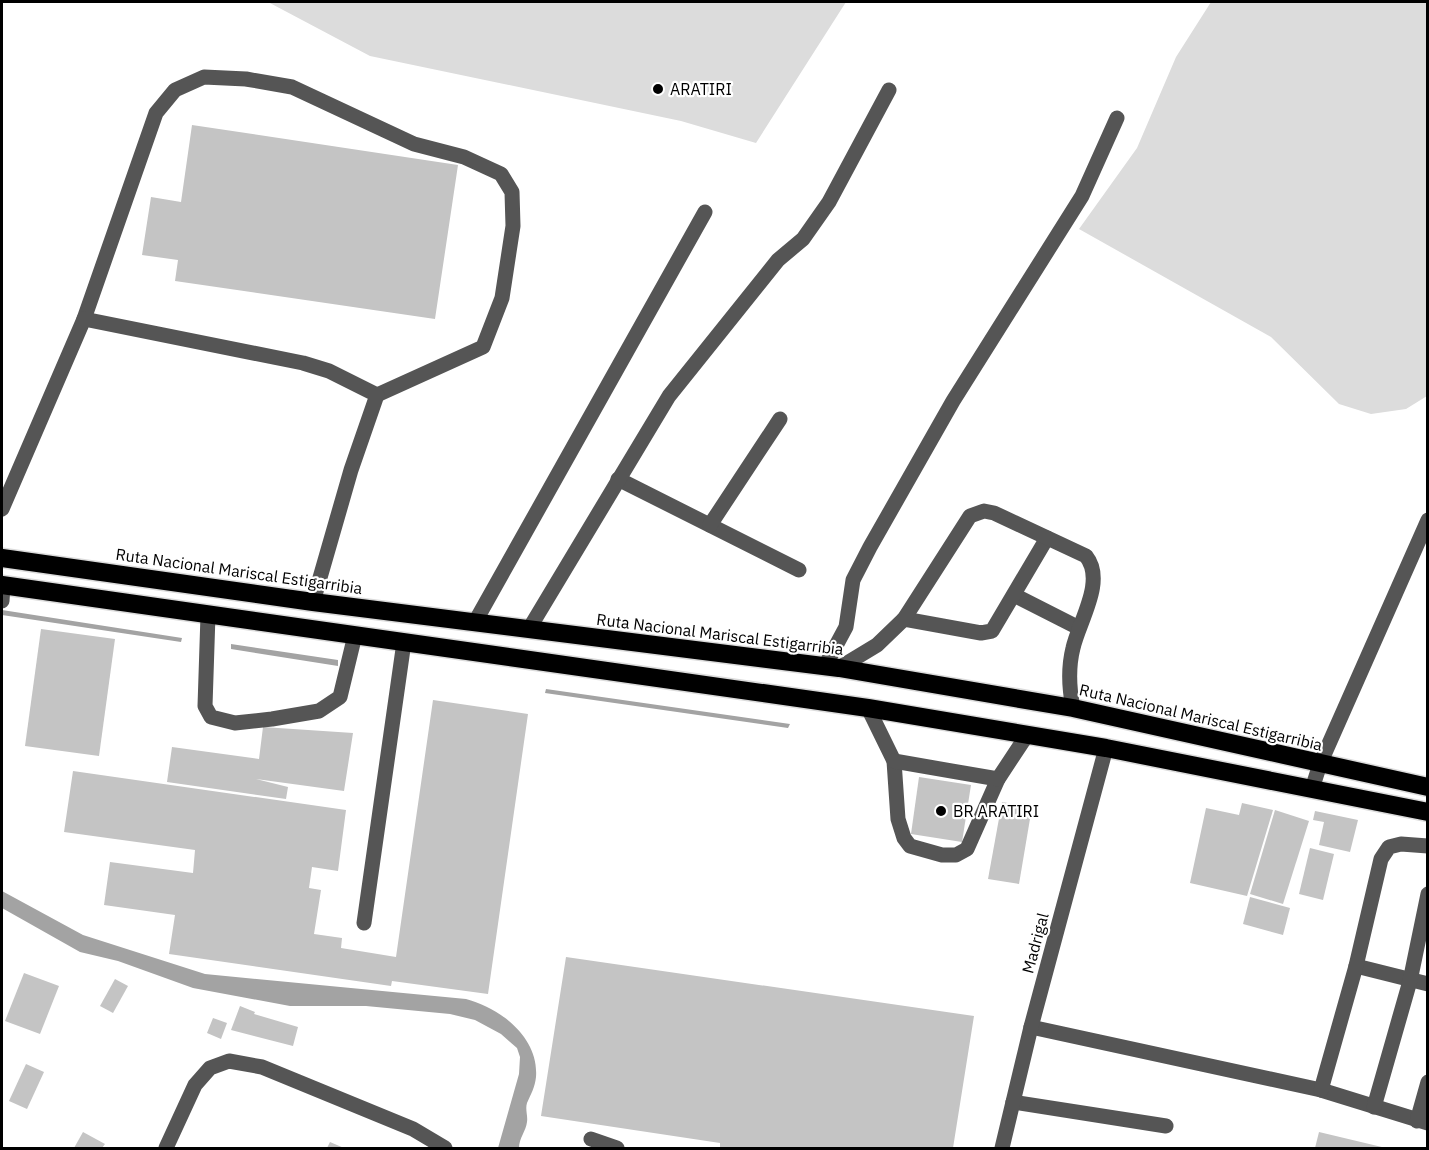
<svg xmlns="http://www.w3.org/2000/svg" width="1429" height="1150" font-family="'IBM Plex Sans',sans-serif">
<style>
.green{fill:#dcdcdc}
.water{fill:#a3a3a3}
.building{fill:#c4c4c4}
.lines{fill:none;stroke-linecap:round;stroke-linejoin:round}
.highway-casing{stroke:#dbdbdb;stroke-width:21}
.minor{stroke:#555;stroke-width:15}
.highway{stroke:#000;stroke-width:18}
.poi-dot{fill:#000;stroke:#fff;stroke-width:2}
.labels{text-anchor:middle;stroke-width:4.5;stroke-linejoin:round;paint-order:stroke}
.poi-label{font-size:16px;fill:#000;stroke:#fff;text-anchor:start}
.street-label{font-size:16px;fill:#000;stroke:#fff}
</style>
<rect width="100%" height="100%" fill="#fff"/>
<g class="green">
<path d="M268,2H846L756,143L681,121L370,56Z"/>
<path d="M1211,2H1427V396L1406,409L1371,414L1339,404L1271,337L1079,229L1137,148L1176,57Z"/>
</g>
<g class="water">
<path d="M2,610L182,638L181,642L2,615Z"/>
<path d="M231,644L338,660V666L231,649Z"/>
<path d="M546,689L790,724L788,728L545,693Z"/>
<path d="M2,891L83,935L205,974L466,999C500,1008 539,1037 536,1077C535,1087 531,1094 527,1103C525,1109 528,1116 527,1122C526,1131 519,1138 519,1148H498L519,1074L520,1057L517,1048L501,1034L475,1020L450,1014L366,1006H290L193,988L118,961L80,952L2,908Z"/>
</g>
<g class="building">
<path d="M192,125L458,165L435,319L175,281L178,260L142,255L151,197L181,202Z"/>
<path d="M41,629L115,639L99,756L25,746Z"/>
<path d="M433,700L528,714L488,994L392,981L391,986L169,954L175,915L104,905L110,862L193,873L195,850L64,832L73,771L346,810L338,871L312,867L309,888L321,890L314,934L342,938L341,948L396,957Z"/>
<path d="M263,727L353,733L344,791L256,779L288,787L286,799L167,782L172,747L259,759Z"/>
<path d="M919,777L971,785L962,842L911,834Z"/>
<path d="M1002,802L1032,807L1019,884L988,879Z"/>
<path d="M1242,803L1273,810L1247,896L1190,883L1206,808L1239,815Z"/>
<path d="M1275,810L1309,821L1283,904L1250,894Z"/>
<path d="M1315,811L1358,820L1350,852L1319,845L1324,822L1313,820Z"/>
<path d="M1310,848L1334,854L1323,900L1299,894Z"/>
<path d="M1250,897L1290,908L1283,935L1243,924Z"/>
<path d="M566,957L974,1016L953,1148H720V1143L541,1116Z"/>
<path d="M24,973L59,986L40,1034L5,1021Z"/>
<path d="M115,979L128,986L113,1013L100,1006Z"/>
<path d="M240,1006L255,1012L254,1014L298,1027L293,1046L231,1030Z"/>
<path d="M213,1018L227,1023L221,1039L207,1033Z"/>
<path d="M26,1064L44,1072L27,1109L9,1101Z"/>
<path d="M83,1132L105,1144L102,1148H74Z"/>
<path d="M1319,1132L1386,1148H1315Z"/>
<path d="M330,1142L344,1148H327Z"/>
</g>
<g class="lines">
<defs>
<g id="highway">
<path d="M2,558L313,602L839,668L1073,708L1428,787"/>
<path d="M2,585L868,708L1106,748L1428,812"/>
</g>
</defs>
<use href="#highway" class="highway-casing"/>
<g class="minor">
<path d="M84,319L156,113L175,90L204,77L246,79L292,87L414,144L464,157L501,174L512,192L513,226L502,298L483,347L377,395"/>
<path d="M618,479L799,570"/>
<path d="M2,509L84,319L303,363L329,371L377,395L351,470L313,602"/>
<path d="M710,525L780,419"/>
<path d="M1014,595L1079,628"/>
<path d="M2,601L3,585"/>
<path d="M208,615L205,706L211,717L235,723L272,719L319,711L340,697L355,635"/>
<path d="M904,619L981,633L992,631L1047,538"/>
<path d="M475,622L705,212"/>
<path d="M529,629L669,396L778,260L803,239L829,202L889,90"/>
<path d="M825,666L846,627L853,580L870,547L953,401L1082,196L1117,118"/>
<path d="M839,668L877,645L904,619L970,516L984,511L994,513L1086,556C1106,581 1079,621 1073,648C1068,668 1069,688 1073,708"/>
<path d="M868,708L894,761L898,819L904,838L910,846L942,855H956L967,849L998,779L1027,735"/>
<path d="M894,761L998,779"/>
<path d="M1312,789L1320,764L1428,520"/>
<path d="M364,923L404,642"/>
<path d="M1356,966L1428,984"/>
<path d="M1031,1027L1321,1090L1428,1123"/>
<path d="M1321,1090L1356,966L1381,859L1389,847L1401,844L1428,846"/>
<path d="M1013,1102L1166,1126"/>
<path d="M1374,1107L1410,981L1428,894"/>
<path d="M1417,1121L1428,1082"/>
<path d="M591,1139L617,1148"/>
<path d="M166,1148L195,1085L210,1068L229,1061L262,1067L413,1129L445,1148"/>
<path d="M1002,1148L1031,1027L1106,748"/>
</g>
<use href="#highway" class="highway"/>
</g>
<g class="poi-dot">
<circle cx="658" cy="89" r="6"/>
<circle cx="941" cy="811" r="6"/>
</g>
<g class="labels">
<g class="poi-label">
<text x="670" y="95">ARATIRI</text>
<text x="953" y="817">BR ARATIRI</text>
</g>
<g class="street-label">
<text transform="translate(239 571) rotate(8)" y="6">Ruta Nacional Mariscal Estigarribia</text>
<text transform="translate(720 634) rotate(7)" y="6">Ruta Nacional Mariscal Estigarribia</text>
<text transform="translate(1201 717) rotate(13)" y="6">Ruta Nacional Mariscal Estigarribia</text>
<text transform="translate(1035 943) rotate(-75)" y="6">Madrigal</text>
</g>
</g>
<rect width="1429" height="1150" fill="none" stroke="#000000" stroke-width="6"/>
</svg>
